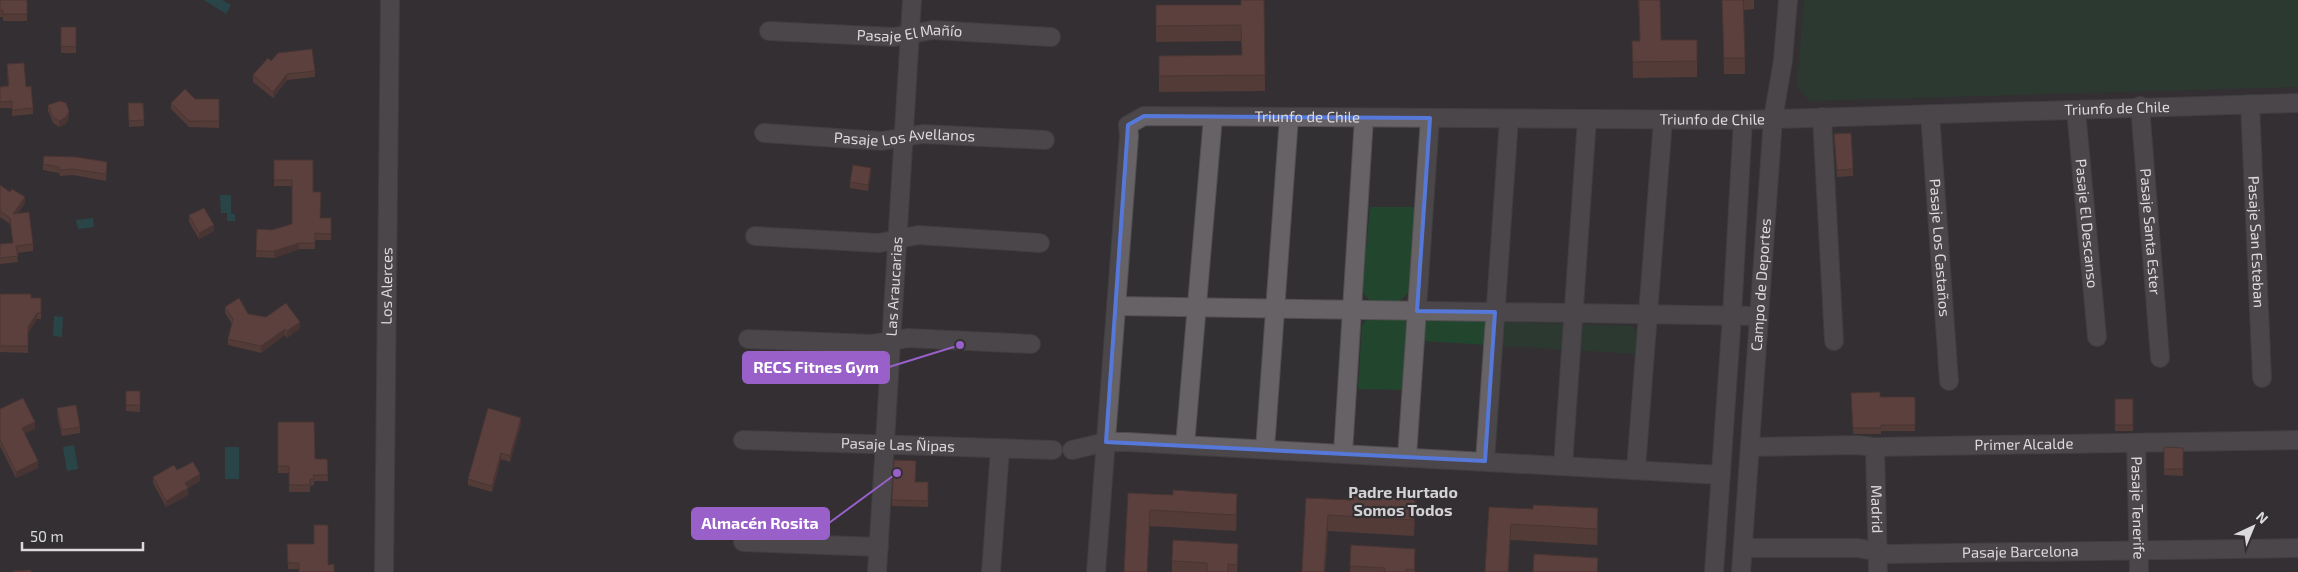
<svg xmlns="http://www.w3.org/2000/svg" width="2298" height="572" font-family="'Exo 2',sans-serif">
<style>
.green{fill:#22462d}
.water{fill:#216060}
.lines{fill:none;stroke-linecap:round;stroke-linejoin:round}
.minor-casing{stroke:#514e51;stroke-width:20}
.minor{stroke:#666266;stroke-width:18}
.wall{fill:#7a493f}
.shaded-wall{fill:#633c33}
.building{fill:#8e5549;stroke:#633c33}
.marked{fill:none;stroke:#5678d9;stroke-width:4;stroke-linejoin:round}
.labels{text-anchor:middle;stroke-width:4.5;stroke-linejoin:round;paint-order:stroke}
.street-label{font-size:15px;fill:#dcdadc;stroke:#333033}
.neighbourhood-label{font-size:16px;font-weight:bold;fill:#d4d1d5;stroke:#333033}
.leader{fill:none;stroke:#9860c8;stroke-width:2}
.callout-dot{fill:#9860c8;stroke:#333033;stroke-width:2}
.callout{fill:#9860c8;stroke:#9860c8;stroke-width:2}
.callout-label{font-size:16px;text-anchor:middle;font-weight:bold;fill:#fff}
</style>
<rect width="100%" height="100%" fill="#333033"/>
<g class="green">
<path d="M1804,0H2298V87L1809,101L1797,86Z"/>
<path d="M1370,207H1415L1408,293L1399,301H1370L1362,291Z"/>
<path d="M1368,318L1632,326L1638,332L1637,354L1406,340L1403,390L1358,389L1362,325Z"/>
</g>
<g class="water">
<path d="M204,0H222L231,5L226,14Z"/>
<path d="M220,195H231V214H235V221H227V213H221Z"/>
<path d="M93,218L94,227L78,229L76,220Z"/>
<path d="M54,316L63,317L62,337L53,336Z"/>
<path d="M74,445L78,469L67,471L63,447Z"/>
<rect x="225" y="447" width="14" height="32"/>
</g>
<g class="lines">
<defs>
<g id="minor">
<path id="s1" d="M769,31L894,37L933,30L1051,37"/>
<path id="s2" d="M2250,104L2262,378"/>
<path id="s3" d="M2140,106L2160,358"/>
<path id="s4" d="M2076,110L2097,337"/>
<path id="s5" d="M1930,114L1949,381"/>
<path d="M1822,117L1834,341"/>
<path id="s6" d="M764,133L882,141L923,134L1045,140"/>
<path d="M755,236L879,243L918,235L1040,243"/>
<path d="M1116,306L1758,316"/>
<path d="M748,339L872,344L908,338L1031,344"/>
<path id="s7" d="M743,440L1053,450"/>
<path id="s8" d="M2136,443L2139,572"/>
<path d="M1185,445L1213,117"/>
<path id="s9" d="M1750,447L1856,445L1875,447L2298,440"/>
<path id="s10" d="M1875,447L1878,572"/>
<path d="M1265,449L1289,117"/>
<path d="M1072,450L1106,442H1127L1721,475"/>
<path d="M1343,453L1364,118"/>
<path d="M1407,457L1430,118"/>
<path d="M1485,461L1509,119"/>
<path d="M1563,465L1587,119"/>
<path d="M1636,469L1663,120"/>
<path d="M743,542L879,547"/>
<path id="s11" d="M1743,548H1858L1889,554L2298,548"/>
<path id="s12" d="M384,572L390,0"/>
<path id="s13" d="M877,572L912,0"/>
<path d="M991,572L1000,449"/>
<path id="s14" d="M1096,572L1129,136L1128,125L1144,116L1743,120L2298,103"/>
<path d="M1714,572L1732,315L1743,120"/>
<path id="s15" d="M1741,572L1773,119L1783,60L1788,0"/>
</g>
</defs>
<use href="#minor" class="minor-casing"/>
<use href="#minor" class="minor"/>
</g>
<g class="wall">
<path d="M0,0H27V21H3V17H0Z"/>
<path d="M1264,0L1265,91L1159,92V56L1242,55L1241,41L1156,42V5H1241Z"/>
<path d="M1638,0H1660L1661,40H1697V77L1633,78L1632,41H1640Z"/>
<path d="M1722,0H1754V9L1744,10L1745,74H1724Z"/>
<rect x="61" y="27" width="15" height="26"/>
<path d="M271,61L315,71V77L287,80L273,98L253,82V75Z"/>
<path d="M7,64L26,87L33,108V114L12,116V108H0V87L8,86Z"/>
<path d="M195,99H219V128L189,127L171,109V103Z"/>
<path d="M128,103H143L144,126L129,127Z"/>
<path d="M48,105L69,117L66,124L59,127L53,123L48,111Z"/>
<path d="M1834,134L1853,169V176L1837,177Z"/>
<path d="M274,160L313,192L320,218H331V240H315V249H299L274,258L256,257L257,229L272,230L292,224V186H274Z"/>
<path d="M43,164L107,168L106,181L73,175L60,176L59,173L43,170Z"/>
<path d="M871,174L868,191L850,188V182Z"/>
<path d="M0,185L25,203L18,213L33,244V251L17,253L18,262L0,264V244L13,243L10,224L0,217Z"/>
<path d="M189,215L214,231L199,239L189,222Z"/>
<path d="M0,294L31,298H41V319H37L28,333V353L0,352Z"/>
<path d="M225,307L248,314L300,328L287,338L285,335L261,353L228,345V339L232,324L225,313Z"/>
<path d="M126,391H140V412L126,411Z"/>
<path d="M1851,393L1880,397H1915V431H1881V434H1853Z"/>
<rect x="2115" y="399" width="18" height="32"/>
<path d="M57,408L80,427V433L62,436L57,415Z"/>
<path d="M0,409L35,429L25,433L38,468L16,478L0,446Z"/>
<path d="M278,422L315,459H327L328,481H314V485L310,486V492H289V473H278Z"/>
<path d="M521,424L510,462L501,459L492,492L468,485V479Z"/>
<path d="M2164,447L2183,448V476L2164,475Z"/>
<path d="M177,470L200,481L188,488V495L166,507L153,483V477Z"/>
<path d="M915,482H928V507L892,506V500Z"/>
<path d="M1128,493L1237,510L1236,531L1150,526Z"/>
<path d="M1306,498L1350,500L1415,515L1414,536L1328,531L1325,572H1302Z"/>
<path d="M1489,507L1598,524L1597,545L1511,540Z"/>
<path d="M328,525L299,569H288L287,544H314Z"/>
<path d="M1351,545L1415,549V572H1350Z"/>
<path d="M1238,560L1237,572H1172V561Z"/>
</g>
<g class="shaded-wall">
<path d="M287,74V80L273,98V92Z"/>
<path d="M69,111V117L66,124L59,127V121Z"/>
<path d="M871,168V174L868,191V185Z"/>
<path d="M25,197V203L13,220V214Z"/>
<path d="M214,225V231L199,239V233Z"/>
<path d="M299,243V249L274,258V251Z"/>
<path d="M37,313V319L28,333V327Z"/>
<path d="M300,322V328L287,338V331Z"/>
<path d="M285,329V335L261,353V346Z"/>
<path d="M521,418V424L510,462V456Z"/>
<path d="M35,422V429L22,435V428Z"/>
<path d="M501,453V459L492,492V486Z"/>
<path d="M38,461V468L16,478V472Z"/>
<path d="M200,474V481L185,489V483Z"/>
<path d="M188,488V495L166,507V501Z"/>
<path d="M1237,494V510L1236,531V515Z"/>
<path d="M1415,499V515L1414,536V520Z"/>
<path d="M1598,508V524L1597,545V529Z"/>
<path d="M1150,510V526L1147,572Z"/>
<path d="M1328,515V531L1325,572H1324Z"/>
<path d="M1511,524L1509,572H1508Z"/>
</g>
<g class="building">
<path d="M0,0H27V14H3V10L0,11Z"/>
<path d="M1241,0H1264L1265,75L1159,76V56L1242,55L1241,25L1156,26V5H1241Z"/>
<path d="M1639,0H1660L1661,40H1697V61L1633,62L1632,41H1640Z"/>
<path d="M1722,0H1743L1745,58H1724Z"/>
<path d="M61,27H76V47L61,46Z"/>
<path d="M312,49L315,71L287,74L273,92L253,75L268,58L271,61L278,53Z"/>
<path d="M24,63L26,87L31,86L33,108L12,110V101L0,102V87L9,86L7,64Z"/>
<path d="M185,89L195,99H219V121H189L171,103Z"/>
<path d="M60,101L66,103L69,111L66,117L59,121L53,117L48,105Z"/>
<path d="M128,103H143L144,120L129,121Z"/>
<path d="M1851,133L1853,169L1837,170L1834,134Z"/>
<path d="M44,156L76,157L107,162L106,174L73,169L60,170L59,167L43,164Z"/>
<path d="M274,160H313V192H321L320,218H331V234L315,233V243H299L274,251H256L257,229L272,230L292,224V180H274Z"/>
<path d="M853,165L871,168L868,185L850,182Z"/>
<path d="M0,185L10,192L12,189L25,197L13,214L29,212L33,244L16,246L18,256L0,258V244L13,243L10,218L0,211Z"/>
<path d="M204,208L214,225L199,233L189,215Z"/>
<path d="M0,294H31V298H41V313H37L28,327V346H0Z"/>
<path d="M239,298L248,314L266,317L286,303L300,322L287,331L285,329L261,346L228,339L233,319L225,307Z"/>
<rect x="126" y="391" width="14" height="14"/>
<path d="M1880,392V397H1915V425H1881V428H1853L1851,393Z"/>
<path d="M23,398L35,422L22,428L38,461L16,472L0,440V409Z"/>
<rect x="2115" y="399" width="18" height="26"/>
<path d="M76,405L80,427L62,430L57,408Z"/>
<path d="M488,408L521,418L510,456L501,453L492,486L468,479Z"/>
<path d="M278,422H314L315,459H327L328,475H313L314,479H310V485H289V466H278Z"/>
<path d="M2164,447L2183,448V469H2164Z"/>
<path d="M894,460L916,461L915,482H928V501L892,500Z"/>
<path d="M193,462L200,474L185,483L188,488L166,501L153,477L174,465L177,470Z"/>
<path d="M1173,490L1237,494L1236,515L1150,510L1147,572H1124L1128,493L1173,495Z"/>
<path d="M1350,496L1415,499L1414,520L1328,515L1324,572H1302L1306,498L1350,500Z"/>
<path d="M1533,505L1598,508L1597,529L1511,524L1508,572H1485L1489,507L1533,509Z"/>
<path d="M314,525H328V565L334,564V572H299V563H288L287,544H314Z"/>
<path d="M1173,540L1238,544L1237,565L1228,564V572H1207V563L1172,561Z"/>
<path d="M1351,545L1415,549L1414,570L1406,569V572H1385V568L1350,566Z"/>
<path d="M1534,554L1598,558L1597,572H1533Z"/>
<path d="M31,570V572H13V571Z"/>
</g>
<path d="M0 0H2298V572H0ZM1144,116L1430,118L1417,311L1495,312L1485,461L1106,442L1128,125Z" fill="#333033" fill-opacity=".55" fill-rule="evenodd"/>
<path class="marked" d="M1144,116L1430,118L1417,311L1495,312L1485,461L1106,442L1128,125Z"/>
<g class="labels">
<g class="street-label">
<text dy="5" stroke="none"><textPath href="#s1" startOffset="141">Pasaje El Mañío</textPath></text>
<text dy="5" stroke="none"><textPath href="#s14" startOffset="1440">Triunfo de Chile</textPath></text>
<text dy="5" stroke="none"><textPath href="#s14" startOffset="630">Triunfo de Chile</textPath></text>
<text dy="5" stroke="none"><textPath href="#s14" startOffset="1035">Triunfo de Chile</textPath></text>
<text dy="5" stroke="none"><textPath href="#s6" startOffset="141">Pasaje Los Avellanos</textPath></text>
<text dy="5" stroke="none"><textPath href="#s4" startOffset="114">Pasaje El Descanso</textPath></text>
<text dy="5" stroke="none"><textPath href="#s3" startOffset="126">Pasaje Santa Ester</textPath></text>
<text dy="5" stroke="none"><textPath href="#s2" startOffset="138">Pasaje San Esteban</textPath></text>
<text dy="5" stroke="none"><textPath href="#s5" startOffset="134">Pasaje Los Castaños</textPath></text>
<text dy="5" stroke="none"><textPath href="#s12" startOffset="286">Los Alerces</textPath></text>
<text dy="5" stroke="none"><textPath href="#s13" startOffset="286">Las Araucarias</textPath></text>
<text dy="5" stroke="none"><textPath href="#s15" startOffset="288">Campo de Deportes</textPath></text>
<text dy="5" stroke="none"><textPath href="#s7" startOffset="155">Pasaje Las Ñipas</textPath></text>
<text dy="5" stroke="none"><textPath href="#s9" startOffset="274">Primer Alcalde</textPath></text>
<text dy="5" stroke="none"><textPath href="#s8" startOffset="65">Pasaje Tenerife</textPath></text>
<text dy="5" stroke="none"><textPath href="#s10" startOffset="62">Madrid</textPath></text>
<text dy="5" stroke="none"><textPath href="#s11" startOffset="278">Pasaje Barcelona</textPath></text>
</g>
<g class="neighbourhood-label">
<text x="1403" y="498">Padre Hurtado<tspan x="1403" dy="18">Somos Todos</tspan></text>
</g>
</g>
<path class="leader" d="M960 345L889 367M897 473L829 523"/>
<g class="callout-dot">
<circle cx="960" cy="345" r="5"/>
<circle cx="897" cy="473" r="5"/>
</g>
<g class="callout">
<rect x="743" y="352" width="146" height="31" rx="5"/>
<rect x="692" y="508" width="137" height="31" rx="5"/>
</g>
<g class="callout-label">
<text x="816" y="373">RECS Fitnes Gym</text>
<text x="760" y="529">Almacén Rosita</text>
</g>
<g transform="translate(2253 527) rotate(44)" stroke="#333033" stroke-width="4" paint-order="stroke">
<path d="M0-4L9 19L0 12L-9 19Z" fill="#dcdadc"/>
<text y="-8" font-size="14" font-weight="bold" text-anchor="middle" fill="#dcdadc">N</text>
</g>
<path d="M22 542v8h121v-8" fill="none" stroke="#dcdadc" stroke-width="2.5"/>
<text x="30" y="542" font-size="15" fill="#dcdadc" stroke="#333033" stroke-width="4" paint-order="stroke">50 m</text>
</svg>
